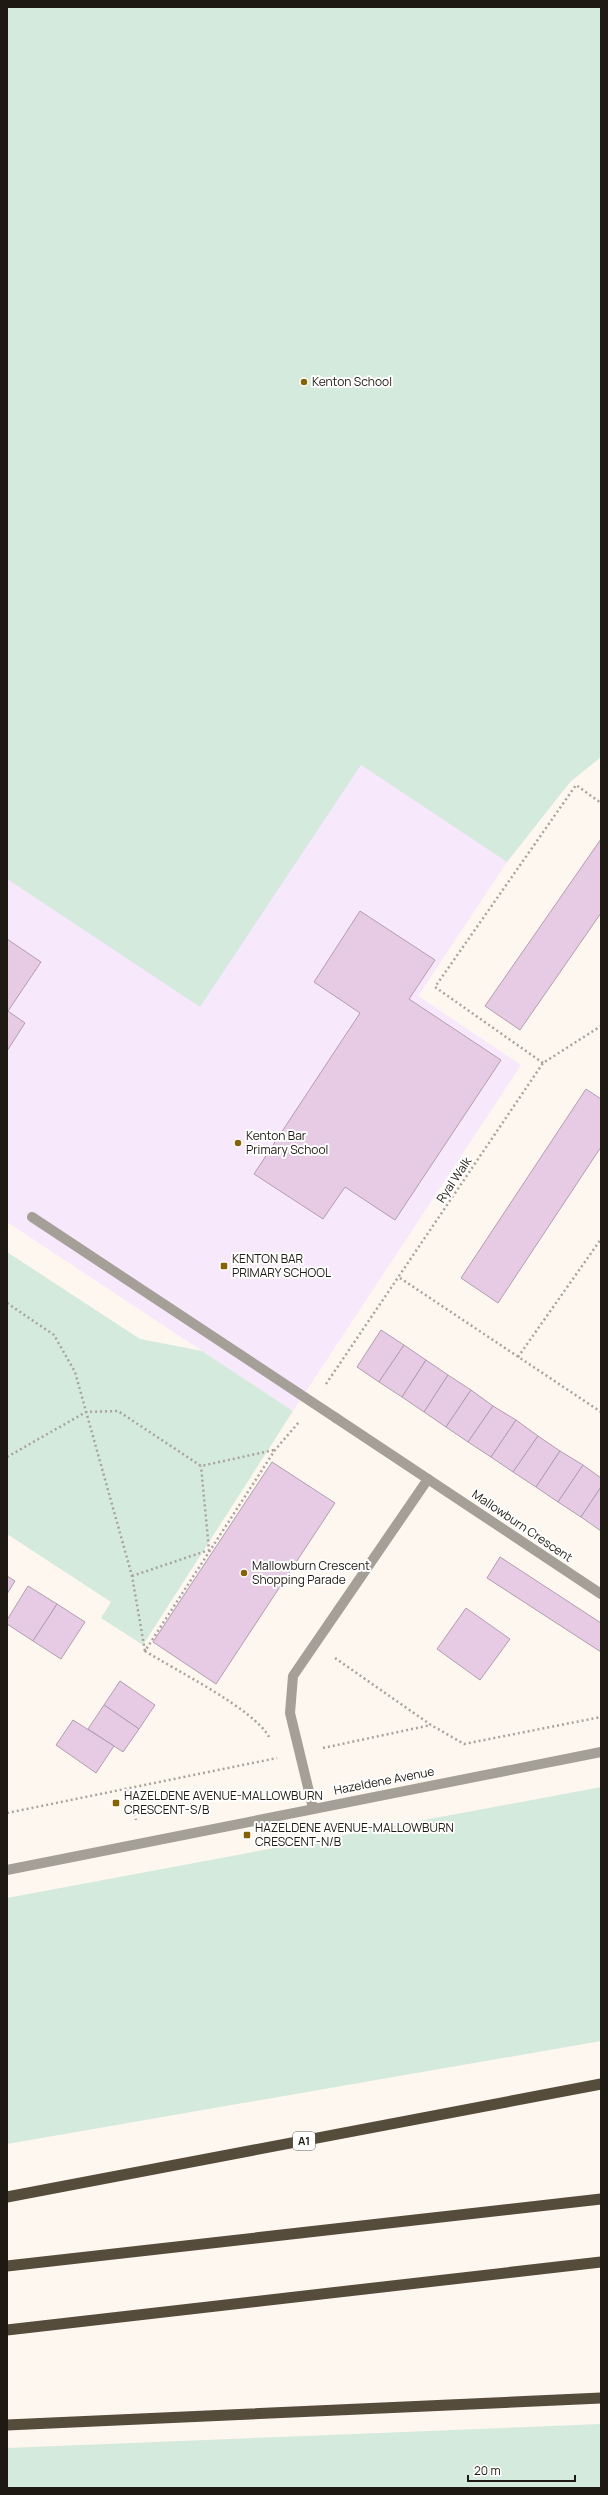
<svg xmlns="http://www.w3.org/2000/svg" width="608" height="2495" font-family="Manrope,sans-serif">
<style>
.education{fill:#f7e8fc}
.green{fill:#d4eadd}
.building{fill:#e7cae3;stroke:#b19eae}
.lines{fill:none;stroke-linecap:round;stroke-linejoin:round}
.path{stroke:#a9a39c;stroke-width:2.5;stroke-dasharray:2 3;stroke-linecap:butt}
.service{stroke:#a5a097;stroke-width:10}
.minor{stroke:#a5a097;stroke-width:10}
.tertiary{stroke:#a5a097;stroke-width:10}
.trunk{stroke:#554c3c;stroke-width:11}
.poi-dot{fill:#886100;stroke:#fff;stroke-width:1.5}
.labels{text-anchor:middle;stroke-width:4;stroke-linejoin:round;paint-order:stroke}
.shield{fill:#fff;stroke:#625e59;stroke-width:1}
.shield-label{font-size:11px;font-weight:bold;fill:#1e1912}
.poi-label{font-size:12px;fill:#1e1912;stroke:#fff;text-anchor:start}
.street-label{font-size:12px;fill:#1e1912;stroke:#fff}
</style>
<rect width="100%" height="100%" fill="#fdf7ef"/>
<path class="education" d="M7,7H601V757L570,782L507,862L418,996L521,1065L293,1411L7,1222Z"/>
<g class="green">
<path d="M7,7H601V757L570,782L507,862L361,765L200,1007L7,879Z"/>
<path d="M7,1252L140,1339L202,1351L293,1411L143,1645L101,1618L111,1602L7,1534Z"/>
<path d="M601,1787V2041L7,2144V1898Z"/>
<path d="M601,2424V2488H7V2448Z"/>
</g>
<g class="building">
<path d="M601,839V913L520,1030L485,1006Z"/>
<path d="M360,911L435,960L409,999L501,1060L395,1220L345,1187L323,1219L254,1174L360,1013L314,982Z"/>
<path d="M7,939L41,962L8,1011L25,1023L7,1051Z"/>
<path d="M586,1089L601,1099V1147L498,1303L461,1278Z"/>
<path d="M381,1330L404,1345L379,1382L357,1367Z"/>
<path d="M404,1345L426,1360L402,1397L379,1382Z"/>
<path d="M426,1360L448,1375L424,1412L402,1397Z"/>
<path d="M448,1375L471,1390L446,1427L424,1412Z"/>
<path d="M471,1390L493,1406L468,1442L446,1427Z"/>
<path d="M493,1406L516,1420L491,1457L468,1442Z"/>
<path d="M516,1420L538,1436L513,1472L491,1457Z"/>
<path d="M538,1436L560,1451L536,1487L513,1472Z"/>
<path d="M560,1451L583,1465L558,1502L536,1487Z"/>
<path d="M272,1462L335,1503L216,1684L153,1642Z"/>
<path d="M583,1465L601,1478V1487L581,1517L558,1502Z"/>
<path d="M601,1487V1531L581,1517Z"/>
<path d="M500,1557L601,1623V1652L487,1578Z"/>
<path d="M7,1576L15,1581L7,1594Z"/>
<path d="M28,1586L57,1604L33,1641L7,1624V1620Z"/>
<path d="M57,1604L85,1622L61,1659L33,1641Z"/>
<path d="M466,1608L510,1639L480,1680L437,1649Z"/>
<path d="M120,1681L155,1705L139,1729L104,1705Z"/>
<path d="M104,1705L139,1729L123,1752L88,1729Z"/>
<path d="M73,1720L114,1746L96,1773L56,1745Z"/>
</g>
<g class="lines">
<g class="path">
<path d="M543,1063L435,987L576,785L601,803"/>
<path d="M400,1278L601,1412"/>
<path d="M7,1303L54,1335L75,1372L132,1576L145,1651"/>
<path d="M518,1357L601,1239"/>
<path d="M326,1384L543,1063L601,1026"/>
<path d="M7,1457L86,1412L118,1411L201,1466L274,1450"/>
<path d="M132,1576L209,1550L201,1466"/>
<path d="M335,1658L431,1725L464,1744L601,1717"/>
<path d="M269,1737C254,1709 175,1670 145,1651L275,1450L299,1422"/>
<path d="M323,1748L431,1725"/>
<path d="M127,1790L136,1820"/>
<path d="M7,1813L277,1758"/>
</g>
<path class="service" d="M32,1217L336,1418"/>
<g class="minor">
<path d="M336,1418L601,1594"/>
<path d="M313,1808L290,1713L293,1676L428,1479"/>
</g>
<path class="tertiary" d="M7,1870L601,1752"/>
<g class="trunk">
<path d="M7,2197L601,2084"/>
<path d="M7,2266L601,2199"/>
<path d="M7,2330L601,2262"/>
<path d="M7,2425L601,2398"/>
</g>
</g>
<g class="poi-dot">
<circle cx="304" cy="382" r="4"/>
<circle cx="238" cy="1143" r="4"/>
<rect x="220" y="1262" width="8" height="8" rx="2"/>
<circle cx="244" cy="1573" r="4"/>
<rect x="112" y="1799" width="8" height="8" rx="2"/>
<rect x="243" y="1831" width="8" height="8" rx="2"/>
</g>
<g class="labels">
<rect class="shield" x="293" y="2132" width="22" height="18" rx="3"/>
<g class="shield-label">
<text x="304" y="2145">A1</text>
</g>
<g class="poi-label">
<text x="312" y="386">Kenton School</text>
<text x="246" y="1140">Kenton Bar<tspan x="246" dy="14">Primary School</tspan></text>
<text x="232" y="1263">KENTON BAR<tspan x="232" dy="14">PRIMARY SCHOOL</tspan></text>
<text x="252" y="1570">Mallowburn Crescent<tspan x="252" dy="14">Shopping Parade</tspan></text>
<text x="124" y="1800">HAZELDENE AVENUE-MALLOWBURN<tspan x="124" dy="14">CRESCENT-S/B</tspan></text>
<text x="255" y="1832">HAZELDENE AVENUE-MALLOWBURN<tspan x="255" dy="14">CRESCENT-N/B</tspan></text>
</g>
<g class="street-label">
<text transform="translate(454 1180) rotate(-56)" y="4">Ryal Walk</text>
<text transform="translate(522 1526) rotate(34)" y="4">Mallowburn Crescent</text>
<text transform="translate(384 1781) rotate(-11)" y="4">Hazeldene Avenue</text>
</g>
</g>
<rect width="608" height="2495" fill="none" stroke="#1e1912" stroke-width="16"/>
<path d="M468 2475v6h107v-6" fill="none" stroke="#1e1912" stroke-width="2"/>
<text x="474" y="2475" font-size="12" fill="#1e1912" stroke="#ffffff" stroke-width="3" paint-order="stroke">20 m</text>
</svg>
